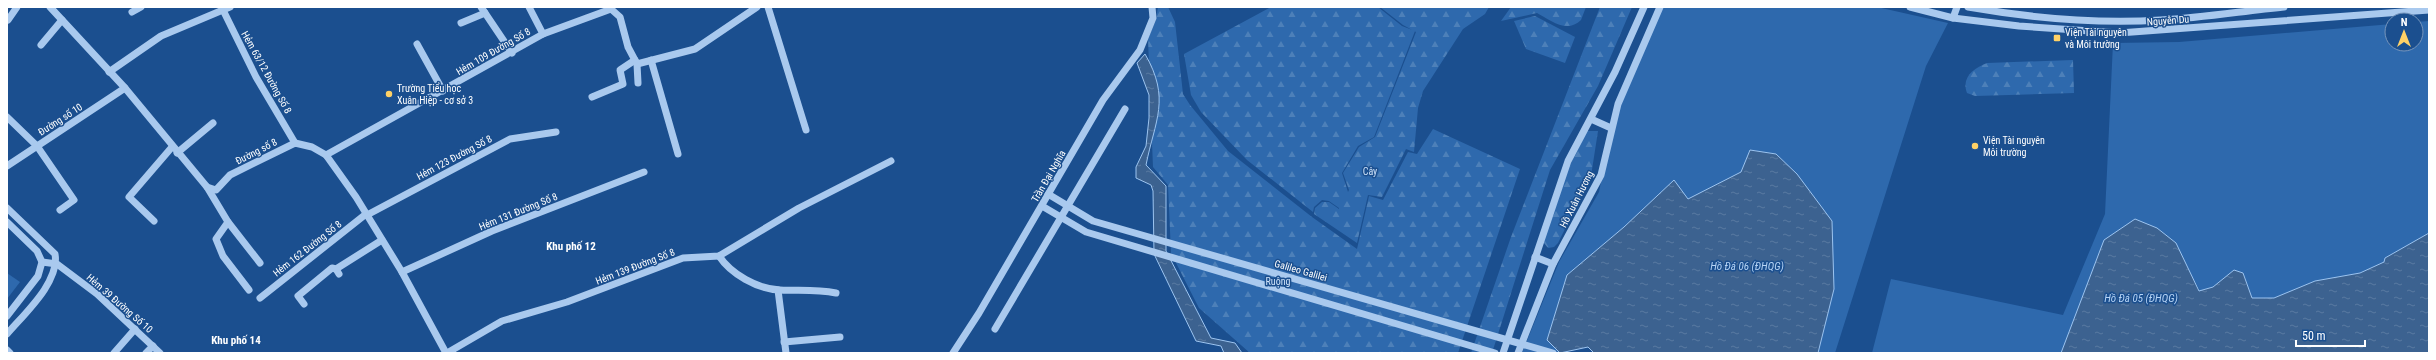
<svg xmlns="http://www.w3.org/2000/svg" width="2436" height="360" font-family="'Roboto Condensed',sans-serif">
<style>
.green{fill:#2e69ad}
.forest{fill:url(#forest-firs)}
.water{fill:url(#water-ripples);stroke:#9cc4f0}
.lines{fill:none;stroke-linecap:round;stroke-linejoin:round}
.minor{stroke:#a9c9ee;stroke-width:7}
.poi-dot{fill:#ffd166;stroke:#1b4f8f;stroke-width:1.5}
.labels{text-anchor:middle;stroke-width:3;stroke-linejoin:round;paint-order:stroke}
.street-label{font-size:10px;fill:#fff;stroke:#1b4f8f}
.poi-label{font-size:10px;fill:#fff;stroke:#1b4f8f;text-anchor:start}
.park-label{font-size:10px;fill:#cfe3fa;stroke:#1b4f8f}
.neighbourhood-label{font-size:11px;font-weight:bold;fill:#fff;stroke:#1b4f8f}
.water-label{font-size:11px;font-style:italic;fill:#b5d3f5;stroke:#1b4f8f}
</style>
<defs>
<pattern id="forest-firs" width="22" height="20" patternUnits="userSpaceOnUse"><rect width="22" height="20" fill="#2e69ad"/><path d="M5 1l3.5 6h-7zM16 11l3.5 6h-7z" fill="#4d80b9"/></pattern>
<pattern id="water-ripples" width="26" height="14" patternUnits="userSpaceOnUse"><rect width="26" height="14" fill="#3c6290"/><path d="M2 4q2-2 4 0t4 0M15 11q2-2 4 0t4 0" fill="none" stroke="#597aa1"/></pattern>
</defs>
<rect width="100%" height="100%" fill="#1b4f8f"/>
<g class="green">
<path d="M1660,7H1877L1948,23L1926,66L1835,353H1818L1834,289L1797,174L1776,154L1751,150L1741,172L1688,200L1674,181L1624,227L1567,275L1547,340L1560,353H1522L1559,262L1599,192L1614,116Z"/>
<path d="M2429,21V233L2385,258L2384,262L2360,273L2315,281L2274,298H2252L2243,273L2234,270L2213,287L2200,291L2193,278L2070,333L2061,353H1872L1891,279L2063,315L2105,214L2113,43L2179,42L2392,24V44H2416V22Z"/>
<path d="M7,273L20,282L7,299Z"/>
</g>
<g class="forest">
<path d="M1158,7H1168L1175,22L1183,94L1190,105L1228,151L1312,217L1357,249L1369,196L1383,200L1408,152L1417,154L1433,129L1520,169L1458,353H1250L1199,308L1171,253L1168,185L1153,167L1148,39L1156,20Z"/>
<path d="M1271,7H1378L1402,26L1415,31L1374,137L1358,146L1342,173L1348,192L1349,190L1343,173L1359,147L1375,137L1416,32L1403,25L1380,7H1489L1485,14L1463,29L1423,91L1418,108L1414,152L1406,149L1382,197L1368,195L1357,243L1314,214L1315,208L1322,202H1329L1339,209V208L1329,201L1322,200L1314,207L1313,212L1247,160L1201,112L1191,95L1184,54Z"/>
<path d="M1511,7H1586L1581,20C1567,34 1550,20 1537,13L1501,21Z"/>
<path d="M1600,7H1632L1598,86L1550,170L1492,353H1471L1511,237Z"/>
<path d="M1535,16L1575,37L1565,63L1526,49L1514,21Z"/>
<path d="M2073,60L2074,93L1975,96L1967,93C1961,77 1974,68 1987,63Z"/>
<path d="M1587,131H1598L1591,176L1558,243L1554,247L1548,248L1544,243V233L1570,165Z"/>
</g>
<g class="water">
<path d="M1145,54C1171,99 1155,120 1146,165L1166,186V251L1211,338L1235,343L1242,353H1224L1221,346L1196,341L1154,254L1153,191L1151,185L1136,178V167L1146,146L1149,118V95L1137,63Z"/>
<path d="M1750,150L1776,154L1797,174L1832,221L1834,289L1818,353H1594L1588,347L1560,353L1547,340L1567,275L1624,227L1674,180L1688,199L1741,172Z"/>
<path d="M2135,219L2157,228L2176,243L2199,291L2213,287L2234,270L2243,273L2252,298H2274L2315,281L2360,273L2384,262L2385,258L2429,233V353H2061L2104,240Z"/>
</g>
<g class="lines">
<g class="minor">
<path d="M50,7L125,88L207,187L216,190L230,175L295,143L312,147L326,155L356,197L402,272L446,353"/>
<path d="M481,7L512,53"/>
<path d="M529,7L543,34"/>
<path d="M768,7L806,130"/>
<path d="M1910,7L1953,18L2019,26L2119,33L2429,10"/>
<path d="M1968,7C2031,18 2096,24 2161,20C2202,18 2243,11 2284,7"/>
<path d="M223,10L256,77L295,143"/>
<path d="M132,12L141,7"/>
<path d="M1953,18L1957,7"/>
<path d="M8,20L17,7"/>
<path d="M461,23L485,13"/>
<path d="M417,44L443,91"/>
<path d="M41,45L62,20"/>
<path d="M651,60L678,154"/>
<path d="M637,64L695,49L757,7"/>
<path d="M109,72L161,36L230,7"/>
<path d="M592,97L623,84L620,70L635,60"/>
<path d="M7,117L37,146L74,200L60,210"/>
<path d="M1591,119L1611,128"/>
<path d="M177,153L213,123"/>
<path d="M326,155L543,34L611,9L620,17L628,47L637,64L638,83"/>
<path d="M7,166L125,88"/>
<path d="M207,187L228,222L216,239L223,256L249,290"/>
<path d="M1048,194L1093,221L1553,353"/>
<path d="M1042,206L1086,232L1495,353"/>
<path d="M7,208L55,254C60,282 24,314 7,334"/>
<path d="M367,215L510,139L556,132"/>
<path d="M154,221L129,197L172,147"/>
<path d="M7,222L37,251L42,262L38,276L7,316"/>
<path d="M228,222L260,263"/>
<path d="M719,256C731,274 757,289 780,290C799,291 816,289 836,293"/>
<path d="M1535,257L1553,264"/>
<path d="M42,262L57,264L97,294L160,353"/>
<path d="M402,272L492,231L644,172"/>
<path d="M339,274L336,269L382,240"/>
<path d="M778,290L786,353"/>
<path d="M260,298L366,214"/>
<path d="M304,304L298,296L332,268L336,269"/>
<path d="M995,329L1125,109"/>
<path d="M784,342L840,337"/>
<path d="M7,350L10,353"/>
<path d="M114,353L135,329"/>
<path d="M146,353L153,346"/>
<path d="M447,353L502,321L567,302L683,258L719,256L799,208L891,161"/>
<path d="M953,353L979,313L1103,100L1140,50L1153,18L1152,7"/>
<path d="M1503,353L1568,161L1615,72L1644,7"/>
<path d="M1518,353L1553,264L1601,175L1618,104L1660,7"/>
</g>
</g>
<g class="poi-dot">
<rect x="2053" y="34" width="8" height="8" rx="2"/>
<circle cx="389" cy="94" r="4"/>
<circle cx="1975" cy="146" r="4"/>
</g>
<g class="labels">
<g class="street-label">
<text transform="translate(2168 20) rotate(-4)" y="4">Nguyễn Du</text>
<text transform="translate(493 51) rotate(-30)" y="4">Hẻm 109 Đường Số 8</text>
<text transform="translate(267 72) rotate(61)" y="4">Hẻm 63/12 Đường Số 8</text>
<text transform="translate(60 119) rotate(-33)" y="4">Đường số 10</text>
<text transform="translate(256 151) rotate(-27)" y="4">Đường số 8</text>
<text transform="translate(454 157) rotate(-28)" y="4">Hẻm 123 Đường Số 8</text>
<text transform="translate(1048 176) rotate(-60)" y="4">Trần Đại Nghĩa</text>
<text transform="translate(1576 199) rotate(-63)" y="4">Hồ Xuân Hương</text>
<text transform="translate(518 211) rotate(-22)" y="4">Hẻm 131 Đường Số 8</text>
<text transform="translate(307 248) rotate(-38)" y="4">Hẻm 162 Đường Số 8</text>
<text transform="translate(635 266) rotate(-21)" y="4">Hẻm 139 Đường Số 8</text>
<text transform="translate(1301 270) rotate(16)" y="4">Galileo Galilei</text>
<text transform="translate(120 303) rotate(41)" y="4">Hẻm 39 Đường Số 10</text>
</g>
<g class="poi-label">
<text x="2065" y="36">Viện Tài nguyên<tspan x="2065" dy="12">và Môi trường</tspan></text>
<text x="397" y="92">Trường Tiểu học<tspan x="397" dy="12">Xuân Hiệp - cơ sở 3</tspan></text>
<text x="1983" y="144">Viện Tài nguyên<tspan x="1983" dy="12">Môi trường</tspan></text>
</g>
<g class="park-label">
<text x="1370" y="175">Cây</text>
<text x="1278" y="285">Ruộng</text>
</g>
<g class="neighbourhood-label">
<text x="571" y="250">Khu phố 12</text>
<text x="236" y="344">Khu phố 14</text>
</g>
<g class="water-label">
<text x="1747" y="270">Hồ Đá 06 (ĐHQG)</text>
<text x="2141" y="302">Hồ Đá 05 (ĐHQG)</text>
</g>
</g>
<rect width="2436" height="360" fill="none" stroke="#ffffff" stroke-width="16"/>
<g transform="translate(2404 32)"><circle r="19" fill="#1b4f8f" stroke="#7695bc"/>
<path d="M0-3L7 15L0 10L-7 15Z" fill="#ffd166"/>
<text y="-6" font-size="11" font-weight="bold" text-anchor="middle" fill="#ffffff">N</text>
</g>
<path d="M2296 340v6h69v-6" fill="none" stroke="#ffffff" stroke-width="2"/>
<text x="2302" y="340" font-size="12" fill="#ffffff" stroke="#1b4f8f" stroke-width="3" paint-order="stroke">50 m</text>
</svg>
